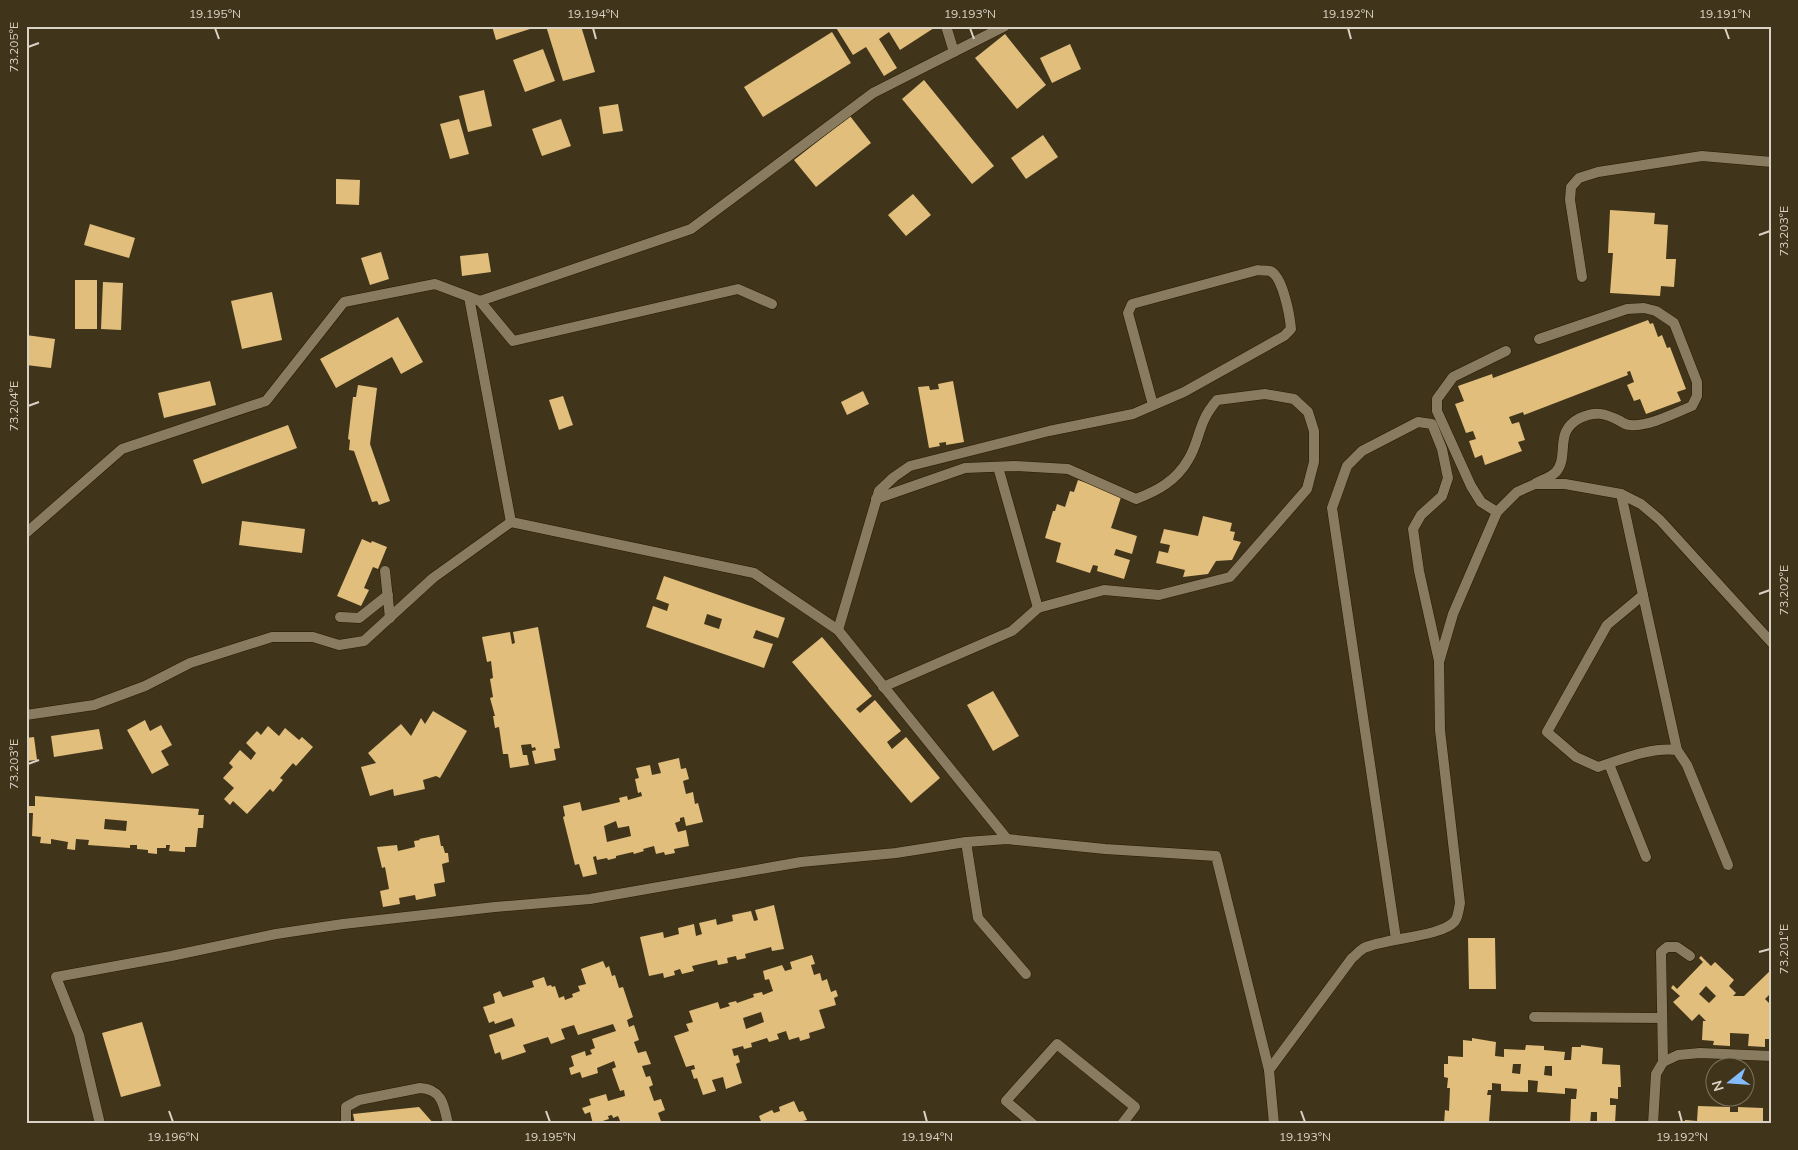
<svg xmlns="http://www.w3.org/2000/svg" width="1798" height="1150" font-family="Mulish,sans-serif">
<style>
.building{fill:#e1be7b;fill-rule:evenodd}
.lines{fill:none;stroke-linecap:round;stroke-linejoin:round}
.lane-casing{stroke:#271b03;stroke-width:11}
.street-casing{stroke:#271b03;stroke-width:11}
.lane{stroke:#897b60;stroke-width:10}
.street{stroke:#897b60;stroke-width:10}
.ticks{fill:none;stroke:#dad2c4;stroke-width:2}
.neatline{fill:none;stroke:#dad2c4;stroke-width:2}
.ticks-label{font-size:12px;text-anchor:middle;fill:#dad2c4}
</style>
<rect width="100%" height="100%" fill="#40341b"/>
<g class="building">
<path d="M492,26H529L530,29L496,40Z"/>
<path d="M546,26H581L595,72L563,81Z"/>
<path d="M835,26H932L934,28L900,50L889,32L879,39L897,68L884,76L866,47L853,55Z"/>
<path d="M832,32L851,63L763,117L744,87Z"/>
<path d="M1005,34L1046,85L1017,109L975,58Z"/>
<path d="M1070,44L1081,69L1052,83L1040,58Z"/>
<path d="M543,49L555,81L525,92L513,60Z"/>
<path d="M924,80L994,166L972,184L902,99Z"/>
<path d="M484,90L492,126L468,132L459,96Z"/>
<path d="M618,104L623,131L603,134L599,107Z"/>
<path d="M850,116L871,143L816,187L794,160Z"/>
<path d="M459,119L469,154L450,159L440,124Z"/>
<path d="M561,119L571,146L542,156L532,129Z"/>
<path d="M1043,135L1058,157L1026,179L1011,158Z"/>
<path d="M336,179L360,180L359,205L336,204Z"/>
<path d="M913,194L931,215L906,236L888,215Z"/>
<path d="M1610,210L1655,213L1654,224L1668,225L1666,259H1676L1674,287L1661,286L1660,296L1610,293L1613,253H1608Z"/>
<path d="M90,224L135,238L129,258L84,245Z"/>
<path d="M381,252L389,279L370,285L361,258Z"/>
<path d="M488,253L491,272L462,276L460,256Z"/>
<rect x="75" y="280" width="22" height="49"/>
<path d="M103,282L123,283L121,330L101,329Z"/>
<path d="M272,292L282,340L242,349L231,301Z"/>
<path d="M398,317L423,362L401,374L392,357L336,388L320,359Z"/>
<path d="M1648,320L1650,324L1653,323L1658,337L1662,335L1667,348L1670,347L1686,389L1677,392L1681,401L1646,414L1640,399L1634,401L1627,385L1634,382L1630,371L1627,372L1628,375L1524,415L1523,412L1509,417L1512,424L1519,422L1525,440L1518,442L1522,451L1485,465L1482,455L1475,458L1469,441L1476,439L1473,431L1466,433L1455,404L1464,401L1458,386L1492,374L1493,378Z"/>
<path d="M26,335L55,339L51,368L26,365Z"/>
<path d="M210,381L216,405L164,418L158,393Z"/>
<path d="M953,381L964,442L946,445V442L939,443L940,446L929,448L918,387L929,386L930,390L939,389L938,384Z"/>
<path d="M358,385L377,388L370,444L390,501L379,505L377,501L372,502L354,451L349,450L350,440L348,439L353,397H356Z"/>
<path d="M863,391L869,404L847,415L841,402Z"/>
<path d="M563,396L573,425L559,430L549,400Z"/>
<path d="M288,425L297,448L202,484L193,460Z"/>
<path d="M1078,480L1122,494L1111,528L1137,536L1132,554L1116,549L1114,555L1130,560L1124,579L1097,571L1098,566L1093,565L1090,573L1056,562L1061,543L1045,538L1053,511H1055L1057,504L1065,507L1070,491L1074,492Z"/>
<path d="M1203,516L1232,523L1230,531L1235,532L1233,540L1241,542L1232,560L1216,561L1208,574L1183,577L1185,570L1156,563L1159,551L1168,553L1170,545L1160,543L1164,529L1198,536Z"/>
<path d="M242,521L305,529L302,553L239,545Z"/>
<path d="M362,539L371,543L372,541L387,547L378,569L373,567L364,588L369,590L361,606L337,596Z"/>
<path d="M664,576L785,618L778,638L756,630L753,638L773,644L764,668L646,627L653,606L667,611L669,604L656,599ZM707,614L722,619L719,629L704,624Z"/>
<path d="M538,627L560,748L554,749L556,760L535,764L532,751L536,750L535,747L532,748L531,744L521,745L523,755H527L529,765L510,768L508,754H503L499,727L495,728L493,716H495L490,698L493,697L490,679L493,678L491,661L487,662L482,637L510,632L512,644L515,643L513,632Z"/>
<path d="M822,637L872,696L856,709L860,713L875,700L901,731L887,742L892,749L906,737L940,778L911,803L792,662Z"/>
<path d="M993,691L1019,736L993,751L967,705Z"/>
<path d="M433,711L467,731L440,778L436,776L423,780L425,789L394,796L393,789L370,796L361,767L376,763L368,753L401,724L411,736L421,718L425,724Z"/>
<path d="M145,720L150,731L161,725L172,745L161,751L169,765L152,774L127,730Z"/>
<path d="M268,726L279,736L285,728L299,740L302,737L313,747L296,766L293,763L280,778L283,780L273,792L270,789L247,814L233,801L230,805L224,799L234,788L223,778L233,767L229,763L240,750L251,760L256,753L246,743L257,731L261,735Z"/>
<path d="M99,729L103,749L54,757L51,736Z"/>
<path d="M34,737L37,760L26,761V738Z"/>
<path d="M679,758L681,769L686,768L689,779L683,781L686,794L693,792L695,804L698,803L703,822L686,826L684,817L680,818V821L675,823L678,832L686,830L689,846L674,849L675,853L665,855L664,852L656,854L654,846L643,849L644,851L634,854L633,852L616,856V858L608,860L607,858L597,860L596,856L593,857L597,874L583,877L579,864L575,865L563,817L565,816L563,806L580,802L582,811L620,802L619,798L627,796L628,800L642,796L641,792L638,793L635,779L639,778L636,768L650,765L652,775L661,773L658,763ZM616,821L618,828L629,826L631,836L607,842L604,826Z"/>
<path d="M35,796L199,809L198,815H204L203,828H198L196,847H185V852L169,851L170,845H166V848H157V854L148,853V850L137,849V845H130V848L88,845L89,840L76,839L75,850L67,849L68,842L51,839V844L40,843L41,837L32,836L33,813H29V806H35ZM105,819L127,821L126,831L104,829Z"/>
<path d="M439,835L441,846H443L445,853H448L449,862L442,864L445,882L434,884L436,896L416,900L415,895L399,898L400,904L383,907L380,891L389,889L385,867L382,868L377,847L397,845L398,851L415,847L414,841L420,840L419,839Z"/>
<path d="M774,905L784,949L772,951L771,947L745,954L746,958L737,960L736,956L727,958L728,963L718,965L717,960L692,966L694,971L682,974L680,969L674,971L675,975L664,978L663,973L649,976L640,937L663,932L664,938L679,934L678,928L694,924L696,936L702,934L699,923L716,919L717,925L733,921L732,915L751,911L754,921L758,920L755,910Z"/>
<path d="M1468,938H1495L1496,989H1469Z"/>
<path d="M812,955L815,964L811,965L814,975L820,973L822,981L827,979L831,992L836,990L838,996L834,998L836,1005L819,1010L825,1028L809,1033L810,1038L800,1041L799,1037L789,1040L786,1031L777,1034L779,1039L769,1042L767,1038L751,1043L752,1047L744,1049L743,1046L732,1049L734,1056L738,1055L740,1062L736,1064L742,1083L726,1089L723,1077L712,1080L716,1091L703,1095L697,1078L694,1079L691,1070L695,1069L694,1065L686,1067L674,1036L689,1031L686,1024L693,1022L689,1011L718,1002L720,1009L730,1006L728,1003L736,1001L737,1003L754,997L753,994L762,992L763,995L773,991L769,979L765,980L763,971L782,965L785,971L792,969L790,962ZM761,1012L764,1022L746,1029L743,1018Z"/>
<path d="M1701,956L1711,966L1715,962L1734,980L1729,986L1736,993L1733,996H1744L1772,969V995L1771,993L1765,999L1769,1003L1772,1001V1039H1765V1047L1748,1046L1749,1034L1730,1033V1046L1713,1045L1714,1041L1702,1040L1703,1021H1706L1699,1014L1692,1021L1673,1002L1680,996L1671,988L1673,985L1677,989L1703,962L1699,958ZM1706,986L1716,996L1709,1003L1699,994Z"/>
<path d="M603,961L606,968L609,966L612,976L615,975L619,988L623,987L633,1017L627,1020L629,1027L634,1025L639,1040L634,1042L638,1053L646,1051L651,1064L642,1066L646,1077L650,1076L653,1085L649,1087L654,1101L661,1099L665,1110L658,1113L662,1124H614L620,1121L618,1116L613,1118L612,1115L608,1116L609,1119L593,1124L590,1112L585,1114L582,1108L591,1105L589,1099L606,1094L608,1101L625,1096L624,1090L620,1091L612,1069L616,1067L614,1061L597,1068L598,1073L582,1078L580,1072L571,1075L569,1068L574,1066L571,1056L585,1051L586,1056L592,1054L590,1050L595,1048L592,1039L616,1031L613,1024L578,1035L574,1025L561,1029L565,1039L551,1044L548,1037L523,1045L526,1052L502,1060L500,1052L495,1054L489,1035L515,1026L512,1018L495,1024L494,1021L489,1023L483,1007L495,1003L493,994L500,991L503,997L534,987L532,981L544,977L547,986L551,985L552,987L555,986L559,998L564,996L565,1000L573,997L572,994L580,991L578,986L586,984L581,969Z"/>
<path d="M142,1022L161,1086L121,1097L102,1033Z"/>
<path d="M1472,1038L1496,1042L1495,1056L1504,1057V1049L1525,1050L1526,1045L1544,1046V1050L1565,1052L1564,1060H1571L1572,1047H1581V1045L1603,1048L1602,1064L1620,1065L1621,1087H1618V1099L1610,1098V1105H1616L1615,1124H1597V1112H1591L1590,1124H1570L1571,1099H1576L1577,1089L1565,1088V1094L1537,1092L1538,1081L1528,1080V1092L1501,1091V1084L1492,1083V1090H1488L1487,1095H1491L1489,1122L1459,1124L1454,1122L1453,1124H1444L1445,1110L1449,1111L1450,1088H1447L1448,1078L1444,1077V1064H1448V1056L1463,1057V1040L1472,1041ZM1513,1064H1521L1520,1074L1512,1073ZM1545,1066H1552V1076L1544,1075Z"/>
<path d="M794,1101L799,1112L803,1111L807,1120L803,1121L804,1124H762L759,1116L772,1110L774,1113L780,1111L779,1107Z"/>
<path d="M1698,1106L1730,1107V1112H1738V1107L1763,1108V1124H1685V1120L1697,1121Z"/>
<path d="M419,1107L434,1124H355L353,1114Z"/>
</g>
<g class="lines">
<defs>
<path id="lane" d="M946,26L954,52"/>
<g id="street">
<path d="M1582,277L1570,200L1571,187L1579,178L1598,172L1702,156L1772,162"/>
<path d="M469,297L511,522L754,573L838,630L1007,839"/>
<path d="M480,301L691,229L873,93L1005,26"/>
<path d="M998,467L1038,608"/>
<path d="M1536,483C1542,480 1551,477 1556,472C1570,455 1553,432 1580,418C1595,411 1605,413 1620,421C1623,423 1626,425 1630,425C1648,427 1675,413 1692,406L1697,396V382L1674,323L1656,311L1644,308L1627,309L1539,339"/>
<path d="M1621,494L1643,595L1607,625L1547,732L1576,757L1598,767C1623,759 1650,747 1677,750L1687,765L1728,865"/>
<path d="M876,499L965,468L1014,466L1068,469L1136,499C1157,491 1176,481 1188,460C1196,448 1198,433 1204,420C1207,413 1212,406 1217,400L1265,394L1294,399L1308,412L1314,431V462L1307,489L1230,577L1159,595L1104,590L1038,608L1012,631L883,687"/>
<path d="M1497,512L1481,502L1471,486L1437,411V399L1453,377L1506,351"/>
<path d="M26,533L122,449L266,401L344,302L435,284L480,301L513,341L738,289L772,304"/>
<path d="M385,571L390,618"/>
<path d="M1643,595L1677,750"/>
<path d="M340,617L359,618L388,595"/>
<path d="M838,630L879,491L894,477L910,466L1049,431L1133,414L1184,392L1284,336L1291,329C1290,317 1283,276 1270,271C1266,270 1261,271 1258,270L1132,304L1128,313L1153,405"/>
<path d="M26,715L94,705L145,686L190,663L272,637H313L339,645L364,641L433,578L511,522"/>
<path d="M1609,764L1646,857"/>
<path d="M966,842L978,918L1026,974"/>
<path d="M1396,939L1332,508L1347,466L1362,451L1418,422L1432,424L1442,449L1448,478L1442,496L1421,515L1413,529L1419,571L1439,661"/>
<path d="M1534,1017L1662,1018"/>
<path d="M1663,1062L1661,952L1667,947H1677L1690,956"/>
<path d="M1269,1070L1352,958C1356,955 1360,950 1364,948C1385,938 1442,937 1455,921C1458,917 1459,908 1460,903L1440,730L1439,662L1453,614L1497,512L1517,492L1535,484H1565L1621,494L1641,504L1660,520L1772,643"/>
<path d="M100,1124L79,1035L56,977L171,956L276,934L343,924L495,907L590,899L801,862L896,853L966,842L1007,839L1105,849L1216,856L1269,1070L1274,1124"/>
<path d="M346,1124V1107L359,1100L420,1088C442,1089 444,1105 448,1124"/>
<path d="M1033,1124L1006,1101L1057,1044L1135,1107L1122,1124"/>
<path d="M1653,1124L1656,1074L1663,1062L1678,1055L1700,1053L1772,1056"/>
</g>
</defs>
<use href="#lane" class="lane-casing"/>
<use href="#street" class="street-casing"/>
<use href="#lane" class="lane"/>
<use href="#street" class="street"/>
</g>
<path class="ticks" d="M215,28L219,39M593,28L596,39M970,28L974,39M1348,28L1351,39M1725,28L1729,39M28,47L39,43M1759,235L1770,231M28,406L39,402M1759,594L1770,590M28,764L39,760M1759,952L1770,949M169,1111L173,1122M546,1111L550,1122M924,1111L927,1122M1301,1111L1305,1122M1679,1111L1682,1122"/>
<rect width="1798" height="1150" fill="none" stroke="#40341b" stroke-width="55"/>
<g transform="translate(1730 1082) rotate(253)"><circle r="24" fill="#40341b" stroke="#7e735f"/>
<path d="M0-4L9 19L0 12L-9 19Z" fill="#84bcfb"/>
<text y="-8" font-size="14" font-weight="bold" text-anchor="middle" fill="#dad2c4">N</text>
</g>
<rect x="28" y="28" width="1742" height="1094" class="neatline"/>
<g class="ticks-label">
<text x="215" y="18">19.195°N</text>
<text x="593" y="18">19.194°N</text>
<text x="970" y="18">19.193°N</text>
<text x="1348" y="18">19.192°N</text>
<text x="1725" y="18">19.191°N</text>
<text transform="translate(14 47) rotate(-90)" y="4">73.205°E</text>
<text transform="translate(1784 231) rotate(-90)" y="4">73.203°E</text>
<text transform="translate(14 406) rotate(-90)" y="4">73.204°E</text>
<text transform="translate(1784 590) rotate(-90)" y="4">73.202°E</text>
<text transform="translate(14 764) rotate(-90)" y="4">73.203°E</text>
<text transform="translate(1784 949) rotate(-90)" y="4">73.201°E</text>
<text x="173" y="1141">19.196°N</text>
<text x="550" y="1141">19.195°N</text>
<text x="927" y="1141">19.194°N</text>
<text x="1305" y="1141">19.193°N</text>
<text x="1682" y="1141">19.192°N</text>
</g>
</svg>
